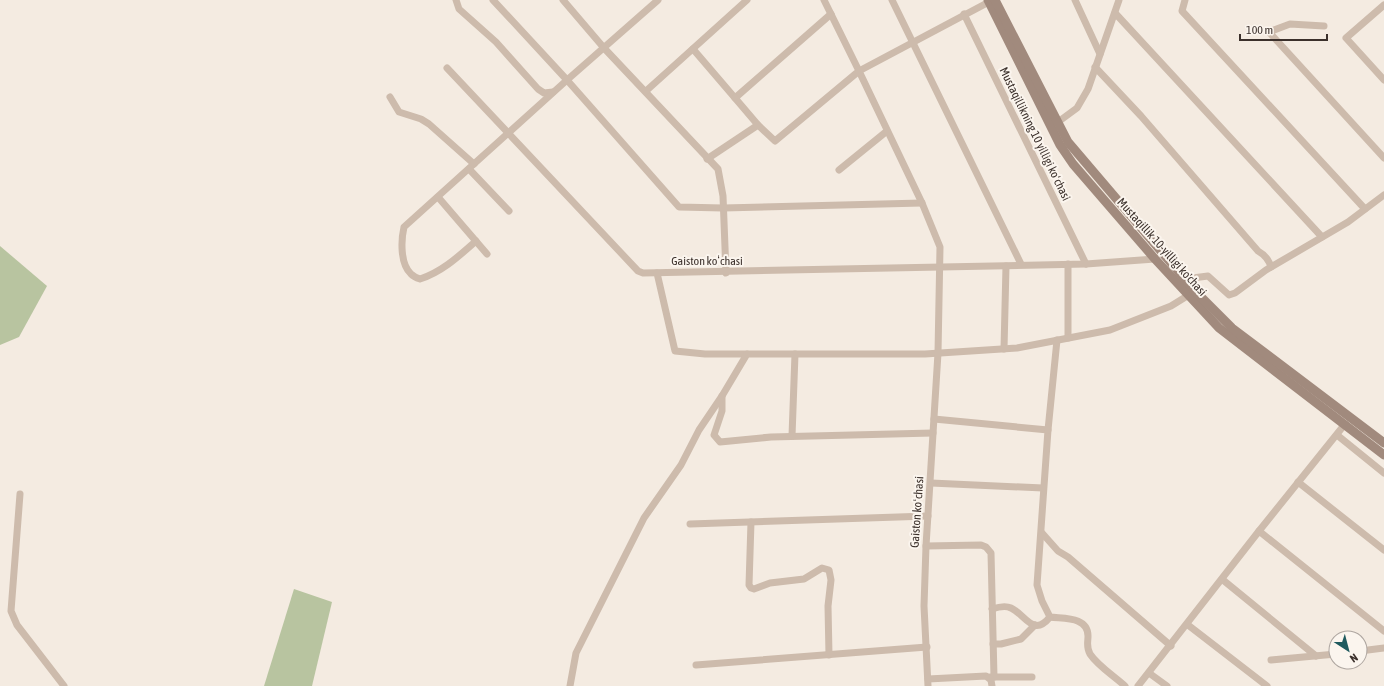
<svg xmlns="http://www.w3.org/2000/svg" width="1384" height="686" font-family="'Asap Condensed',sans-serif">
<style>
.green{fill:#b8c4a0}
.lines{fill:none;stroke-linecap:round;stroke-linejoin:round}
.street{stroke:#cdbbac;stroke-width:7}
.secondary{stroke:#a18a7d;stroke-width:9}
.labels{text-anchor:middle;stroke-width:4;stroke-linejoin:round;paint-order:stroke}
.street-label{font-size:12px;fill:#3b302b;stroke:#fbf5ee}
</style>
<rect width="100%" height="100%" fill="#f4ebe1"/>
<g class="green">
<path d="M0,246L47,286L19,337L0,345Z"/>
<path d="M294,589L332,602L312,686H264Z"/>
</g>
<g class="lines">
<g class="street">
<path d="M456,0L459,9L496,42L538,89L544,93L553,92"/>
<path d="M493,0L567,80L679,207L723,208L922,203"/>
<path d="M563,0L604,48L718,169L723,196L726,273"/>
<path d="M892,0L1021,264"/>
<path d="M1075,0L1100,54"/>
<path d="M1185,0L1182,11L1365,209"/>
<path d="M1384,5L1346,38L1384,80"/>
<path d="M1115,13L1322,237"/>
<path d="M964,14L1086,264"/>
<path d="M1324,26L1290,24L1269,32L1384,158"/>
<path d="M693,49L735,98L831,14"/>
<path d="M1095,67L1141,116L1258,251C1265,255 1269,260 1271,267"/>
<path d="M447,68L638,271L643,273L1086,264L1155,259"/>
<path d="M646,91L747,0"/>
<path d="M390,97L399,112L421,119L429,124L474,164"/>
<path d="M1058,122L1077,108L1088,89L1119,0"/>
<path d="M758,125L775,141L859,71L824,0"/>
<path d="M707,159L758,125L735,98"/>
<path d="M469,169L509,211"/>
<path d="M839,170L887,131"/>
<path d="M438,197L487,254"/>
<path d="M476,241C459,256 442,272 420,279C417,278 413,276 411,274C400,264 401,240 404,227L567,80L658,0"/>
<path d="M1068,264V338"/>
<path d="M657,273L675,351L705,354H747"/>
<path d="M1185,279L1208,276L1229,295L1235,293L1266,270L1348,222L1384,195"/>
<path d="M1004,349L1006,266"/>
<path d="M722,396V411L714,435L720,442L771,437L933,433"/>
<path d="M934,419L1048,430L1037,585L1042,601L1050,617C1063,619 1088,616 1088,636C1088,643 1086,647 1090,654C1098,666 1114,676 1125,686"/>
<path d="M1048,430L1057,340"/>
<path d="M1337,435L1384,473"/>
<path d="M792,436L795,354"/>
<path d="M1298,482L1384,550"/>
<path d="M931,483L1043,488"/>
<path d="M20,494L11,611L17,625L64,686"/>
<path d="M751,522L749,585L751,588L754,589L770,583L804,579L822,568L829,570L831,580L828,606L829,655"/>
<path d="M690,524L928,516"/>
<path d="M1259,531L1345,424"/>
<path d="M1042,533L1058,551L1068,557L1171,646"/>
<path d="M926,546L981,545L986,547L991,553L994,677"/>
<path d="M1223,580L1316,656"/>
<path d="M992,609C998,607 1005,605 1011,608C1025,614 1033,638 1050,617"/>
<path d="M1188,625L1267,686"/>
<path d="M993,644H1001L1021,639L1035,625"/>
<path d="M1360,651L1384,648"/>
<path d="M1271,660L1336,654"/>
<path d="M696,665L927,647"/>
<path d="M1149,673L1167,686"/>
<path d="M990,677H1032"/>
<path d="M928,679L986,676L991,680L992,686"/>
<path d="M570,686L576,653L644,518L681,465L699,430L722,396L747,354H925L1017,348L1110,330L1171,306L1192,293"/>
<path d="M928,686L924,606L926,546L938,353L940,247L922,203L859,71L989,2"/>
<path d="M1138,686L1259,531L1384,631"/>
</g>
<g class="secondary">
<path d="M988,0L1060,145L1073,164L1155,259L1219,328L1384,455"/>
<path d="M995,0L1068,142L1195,291L1232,328L1384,443"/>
</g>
</g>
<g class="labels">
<g class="street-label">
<text transform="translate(1035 134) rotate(64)" y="4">Mustaqillikning 10 yilligi koʻchasi</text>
<text transform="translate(1162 247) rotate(48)" y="4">Mustaqillik 10-yilligi ko'chasi</text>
<text x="707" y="265">Gaiston koʻchasi</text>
<text transform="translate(917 512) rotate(-86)" y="4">Gaiston koʻchasi</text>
</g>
</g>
<g transform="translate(1348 650) rotate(144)"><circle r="19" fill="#fbf5ee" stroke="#aea6a0"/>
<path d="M0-3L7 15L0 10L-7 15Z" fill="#1f5a5e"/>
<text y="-6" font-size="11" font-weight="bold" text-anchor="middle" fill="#3b302b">N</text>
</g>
<path d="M1240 34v6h87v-6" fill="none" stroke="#3b302b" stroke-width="2"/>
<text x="1246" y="34" font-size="12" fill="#3b302b" stroke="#fbf5ee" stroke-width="3" paint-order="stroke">100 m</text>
</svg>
